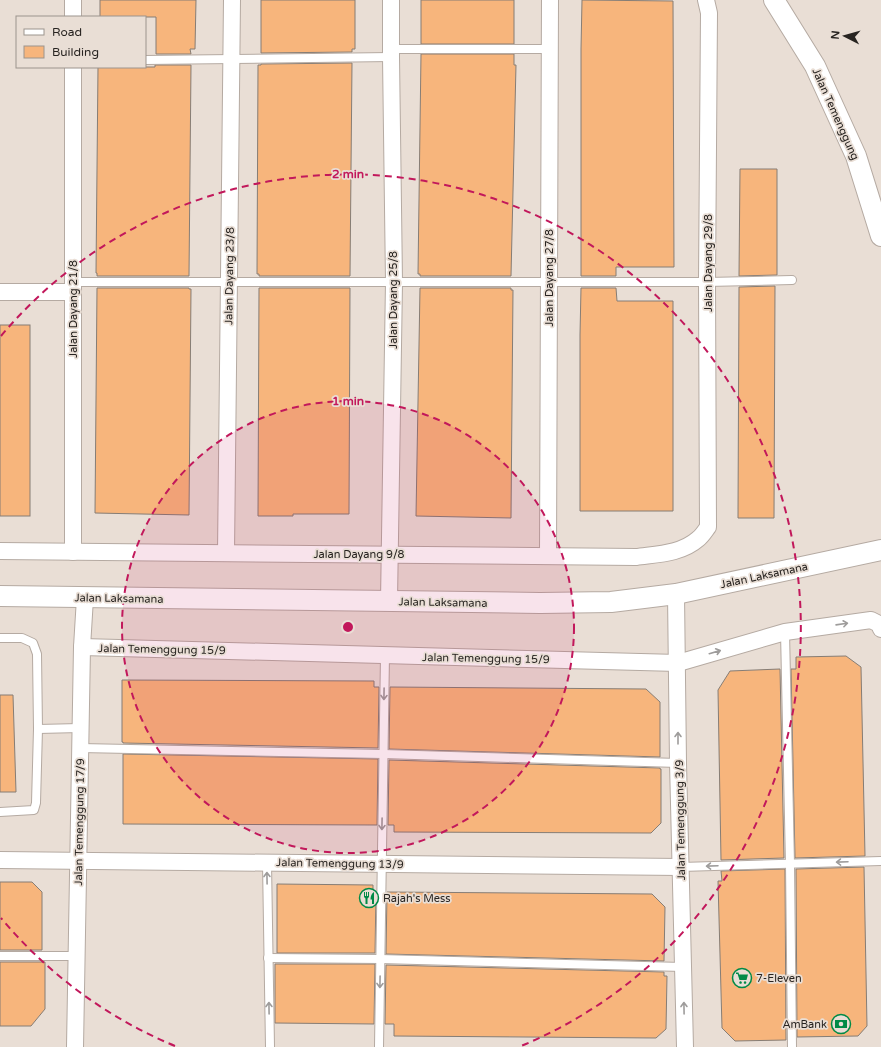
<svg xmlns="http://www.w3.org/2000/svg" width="881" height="1047" font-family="'Varela Round',sans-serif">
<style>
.building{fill:#f7b57c;stroke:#867d75}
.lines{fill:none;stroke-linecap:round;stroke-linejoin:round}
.service-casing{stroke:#b5aaa2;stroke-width:10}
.minor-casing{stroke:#b5aaa2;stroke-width:18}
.tertiary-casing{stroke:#b5aaa2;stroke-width:22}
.service{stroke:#fff;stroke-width:8}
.minor{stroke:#fff;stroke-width:16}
.tertiary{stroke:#fff;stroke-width:20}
.oneway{stroke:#9e9c9b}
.ring{fill:none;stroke:#c2185b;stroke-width:2;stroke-dasharray:7 5}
.labels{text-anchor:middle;stroke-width:3.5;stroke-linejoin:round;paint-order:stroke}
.street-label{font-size:11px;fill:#282421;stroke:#e9ded5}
.poi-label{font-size:11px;fill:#282421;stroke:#e9ded5;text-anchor:start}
.centre{fill:#c2185b;stroke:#e9ded5;stroke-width:2}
.ring-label{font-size:12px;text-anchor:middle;font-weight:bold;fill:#c2185b;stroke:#e9ded5;stroke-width:3.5;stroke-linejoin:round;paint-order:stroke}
</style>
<rect width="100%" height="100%" fill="#e9ded5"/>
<g class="building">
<path d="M100,0H196L195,49H190L191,54H156V17H100Z"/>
<path d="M261,0H355V49H352V52L261,53Z"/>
<rect x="421" y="0" width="93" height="44"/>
<path d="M582,0L673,1L674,267H616V276H581V49Z"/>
<path d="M421,54H514V65H516L511,276H420V274H418Z"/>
<path d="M352,63L350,276H259V274H257L258,65H261V64Z"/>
<path d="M155,65H191L189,276H97V273H96L98,67H155Z"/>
<path d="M740,169H777V275L739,276Z"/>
<path d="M775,286L774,518H738L739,287Z"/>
<path d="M97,288H189V289H191L189,515L95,513Z"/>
<path d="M259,288H350L349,514H293V516H258Z"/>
<path d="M420,288H511V290H513L511,518L416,516Z"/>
<path d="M581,288H616L617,301H673V511H580V335Z"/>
<rect x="0" y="325" width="30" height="191"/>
<path d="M846,656L861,667L865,856L795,858L791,669H796V657Z"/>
<path d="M780,669L784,858L721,860L718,690L730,671Z"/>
<path d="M122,680L374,681V687H379L378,748L123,743V742H122Z"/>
<path d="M390,687L646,689L660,702V757L389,749Z"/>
<path d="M0,695H13L16,792H0Z"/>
<path d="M123,754L378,759L377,825L123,824Z"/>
<path d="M389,760L660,768V769H661V823L651,833L394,832V825H388Z"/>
<path d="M864,867L867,1026L858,1036L797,1037L796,869Z"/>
<path d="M785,869L786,1040L735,1041L722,1028L718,881H722L721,871Z"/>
<path d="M0,882H32L42,892V950H0Z"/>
<path d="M277,884L373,885V892H376L375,953H277Z"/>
<path d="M387,892L652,894L665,907L664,961L386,954Z"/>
<path d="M0,962H45V1009L31,1026H0Z"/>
<path d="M275,964H375L374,1024L275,1023Z"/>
<path d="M386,965L664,972V976H667L666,1029L656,1038L394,1036V1024H385Z"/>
</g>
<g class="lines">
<defs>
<g id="service">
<path d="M391,49H550"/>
<path d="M145,60L391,57"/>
<path d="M73,282H707L792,280"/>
<path d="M785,632L790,864L792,1047"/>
<path d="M0,638H22L33,643L37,654L38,729L36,803L34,810L0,812"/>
<path d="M38,729L80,728"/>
<path d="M80,748L383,754L678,763"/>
<path d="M267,863L270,1047"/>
<path d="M681,867L881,861"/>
<path d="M0,956H76"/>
<path d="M268,958L380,959L683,967"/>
<path d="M379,1047L385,655"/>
</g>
<g id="minor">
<path d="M73,0V17"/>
<path d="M0,292H73"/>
<path d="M0,551L636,557C657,554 681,554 698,539C702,536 705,531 708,527L707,282L709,13L706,0"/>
<path d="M73,552V67"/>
<path d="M226,553L232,0"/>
<path d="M548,555L550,0"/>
<path d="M676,594L678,763L685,1047"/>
<path d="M389,601L394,282L391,57V0"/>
<path d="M82,647L678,663L785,632L871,620L879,624L881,629"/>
<path d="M0,860L681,867"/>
<path d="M75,1047L82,647L85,598"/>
</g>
<g id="tertiary">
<path d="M774,0L815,66L856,156L881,236"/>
<path d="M0,596L540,603L611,602L676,594L881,550"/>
</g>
</defs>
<use href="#service" class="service-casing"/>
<use href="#minor" class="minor-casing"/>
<use href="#tertiary" class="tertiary-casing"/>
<use href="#service" class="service"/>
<use href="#minor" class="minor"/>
<use href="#tertiary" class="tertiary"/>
</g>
<defs><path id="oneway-shaft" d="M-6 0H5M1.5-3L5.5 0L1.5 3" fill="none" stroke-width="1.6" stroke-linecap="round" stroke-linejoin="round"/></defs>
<g class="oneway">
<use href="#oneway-shaft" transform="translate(842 624) rotate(-8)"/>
<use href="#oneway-shaft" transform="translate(715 652) rotate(-16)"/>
<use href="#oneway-shaft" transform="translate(384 694) rotate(91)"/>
<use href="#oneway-shaft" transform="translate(678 738) rotate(-90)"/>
<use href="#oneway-shaft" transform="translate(382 824) rotate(91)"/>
<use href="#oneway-shaft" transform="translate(842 862) rotate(178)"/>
<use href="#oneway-shaft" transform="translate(712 866) rotate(178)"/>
<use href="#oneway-shaft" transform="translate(267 878) rotate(-91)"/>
<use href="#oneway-shaft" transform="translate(380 982) rotate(91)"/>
<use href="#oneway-shaft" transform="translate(269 1008) rotate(-91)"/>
<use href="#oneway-shaft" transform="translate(684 1008) rotate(-91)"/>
</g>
<circle cx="348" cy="627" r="226" fill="#c2185b" fill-opacity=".12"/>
<g class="ring">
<circle cx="348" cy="627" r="226"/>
<path d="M175 1046A453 453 0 0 1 1 918M1 336A453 453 0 1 1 521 1046"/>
</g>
<defs>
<symbol id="restaurant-ring" viewBox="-11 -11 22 22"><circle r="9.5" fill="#e9ded5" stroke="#018a47" stroke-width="1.5"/><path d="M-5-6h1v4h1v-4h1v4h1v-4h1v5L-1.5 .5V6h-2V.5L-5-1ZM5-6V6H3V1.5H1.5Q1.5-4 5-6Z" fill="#018a47"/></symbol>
<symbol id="supermarket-ring" viewBox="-11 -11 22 22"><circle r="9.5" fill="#e9ded5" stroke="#018a47" stroke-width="1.5"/><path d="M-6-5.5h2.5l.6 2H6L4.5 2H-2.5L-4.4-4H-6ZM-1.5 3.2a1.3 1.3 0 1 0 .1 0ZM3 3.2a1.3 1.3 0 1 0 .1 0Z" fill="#018a47"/></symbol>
<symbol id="bank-ring" viewBox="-11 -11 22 22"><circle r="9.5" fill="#e9ded5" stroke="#018a47" stroke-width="1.5"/><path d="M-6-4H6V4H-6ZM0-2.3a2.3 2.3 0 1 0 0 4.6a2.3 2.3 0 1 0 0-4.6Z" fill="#018a47"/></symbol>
</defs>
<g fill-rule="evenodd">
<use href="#restaurant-ring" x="358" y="887" width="22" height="22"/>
<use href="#supermarket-ring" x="731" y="967" width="22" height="22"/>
<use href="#bank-ring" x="830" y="1013" width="22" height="22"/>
</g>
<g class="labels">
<g class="street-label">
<text transform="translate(836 114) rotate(66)" y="4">Jalan Temenggung</text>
<text transform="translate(708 263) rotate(-90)" y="4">Jalan Dayang 29/8</text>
<text transform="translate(229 276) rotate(-89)" y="4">Jalan Dayang 23/8</text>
<text transform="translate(549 278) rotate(-90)" y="4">Jalan Dayang 27/8</text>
<text transform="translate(393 300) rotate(-90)" y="4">Jalan Dayang 25/8</text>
<text transform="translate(73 309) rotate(-90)" y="4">Jalan Dayang 21/8</text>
<text x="359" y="558">Jalan Dayang 9/8</text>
<text transform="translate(764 575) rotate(-12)" y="4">Jalan Laksamana</text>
<text transform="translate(119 598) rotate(1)" y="4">Jalan Laksamana</text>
<text transform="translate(443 602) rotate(1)" y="4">Jalan Laksamana</text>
<text transform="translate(162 649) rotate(1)" y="4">Jalan Temenggung 15/9</text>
<text transform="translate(486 658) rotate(1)" y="4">Jalan Temenggung 15/9</text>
<text transform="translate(680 820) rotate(-91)" y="4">Jalan Temenggung 3/9</text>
<text transform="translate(79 822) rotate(-89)" y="4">Jalan Temenggung 17/9</text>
<text transform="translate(340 863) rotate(1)" y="4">Jalan Temenggung 13/9</text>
</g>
<g class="poi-label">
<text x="383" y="902">Rajah's Mess</text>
<text x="756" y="982">7-Eleven</text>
<text x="827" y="1028" text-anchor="end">AmBank</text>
</g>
</g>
<circle cx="348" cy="627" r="6" class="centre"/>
<g class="ring-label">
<text x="348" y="178">2 min</text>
<text x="348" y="405">1 min</text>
</g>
<rect x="16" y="16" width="130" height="52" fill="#e9ded5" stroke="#9c948d"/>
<rect x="24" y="29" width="20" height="6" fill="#ffffff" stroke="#9c948d"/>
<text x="52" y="36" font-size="12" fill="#282421">Road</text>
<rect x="24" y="46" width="20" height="12" fill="#f7b57c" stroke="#9c948d"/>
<text x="52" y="56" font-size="12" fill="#282421">Building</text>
<g transform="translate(845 36) rotate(276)" stroke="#e9ded5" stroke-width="3" paint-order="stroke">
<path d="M0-3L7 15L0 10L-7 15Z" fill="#282421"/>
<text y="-6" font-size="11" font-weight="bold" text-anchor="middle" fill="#282421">N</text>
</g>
</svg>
